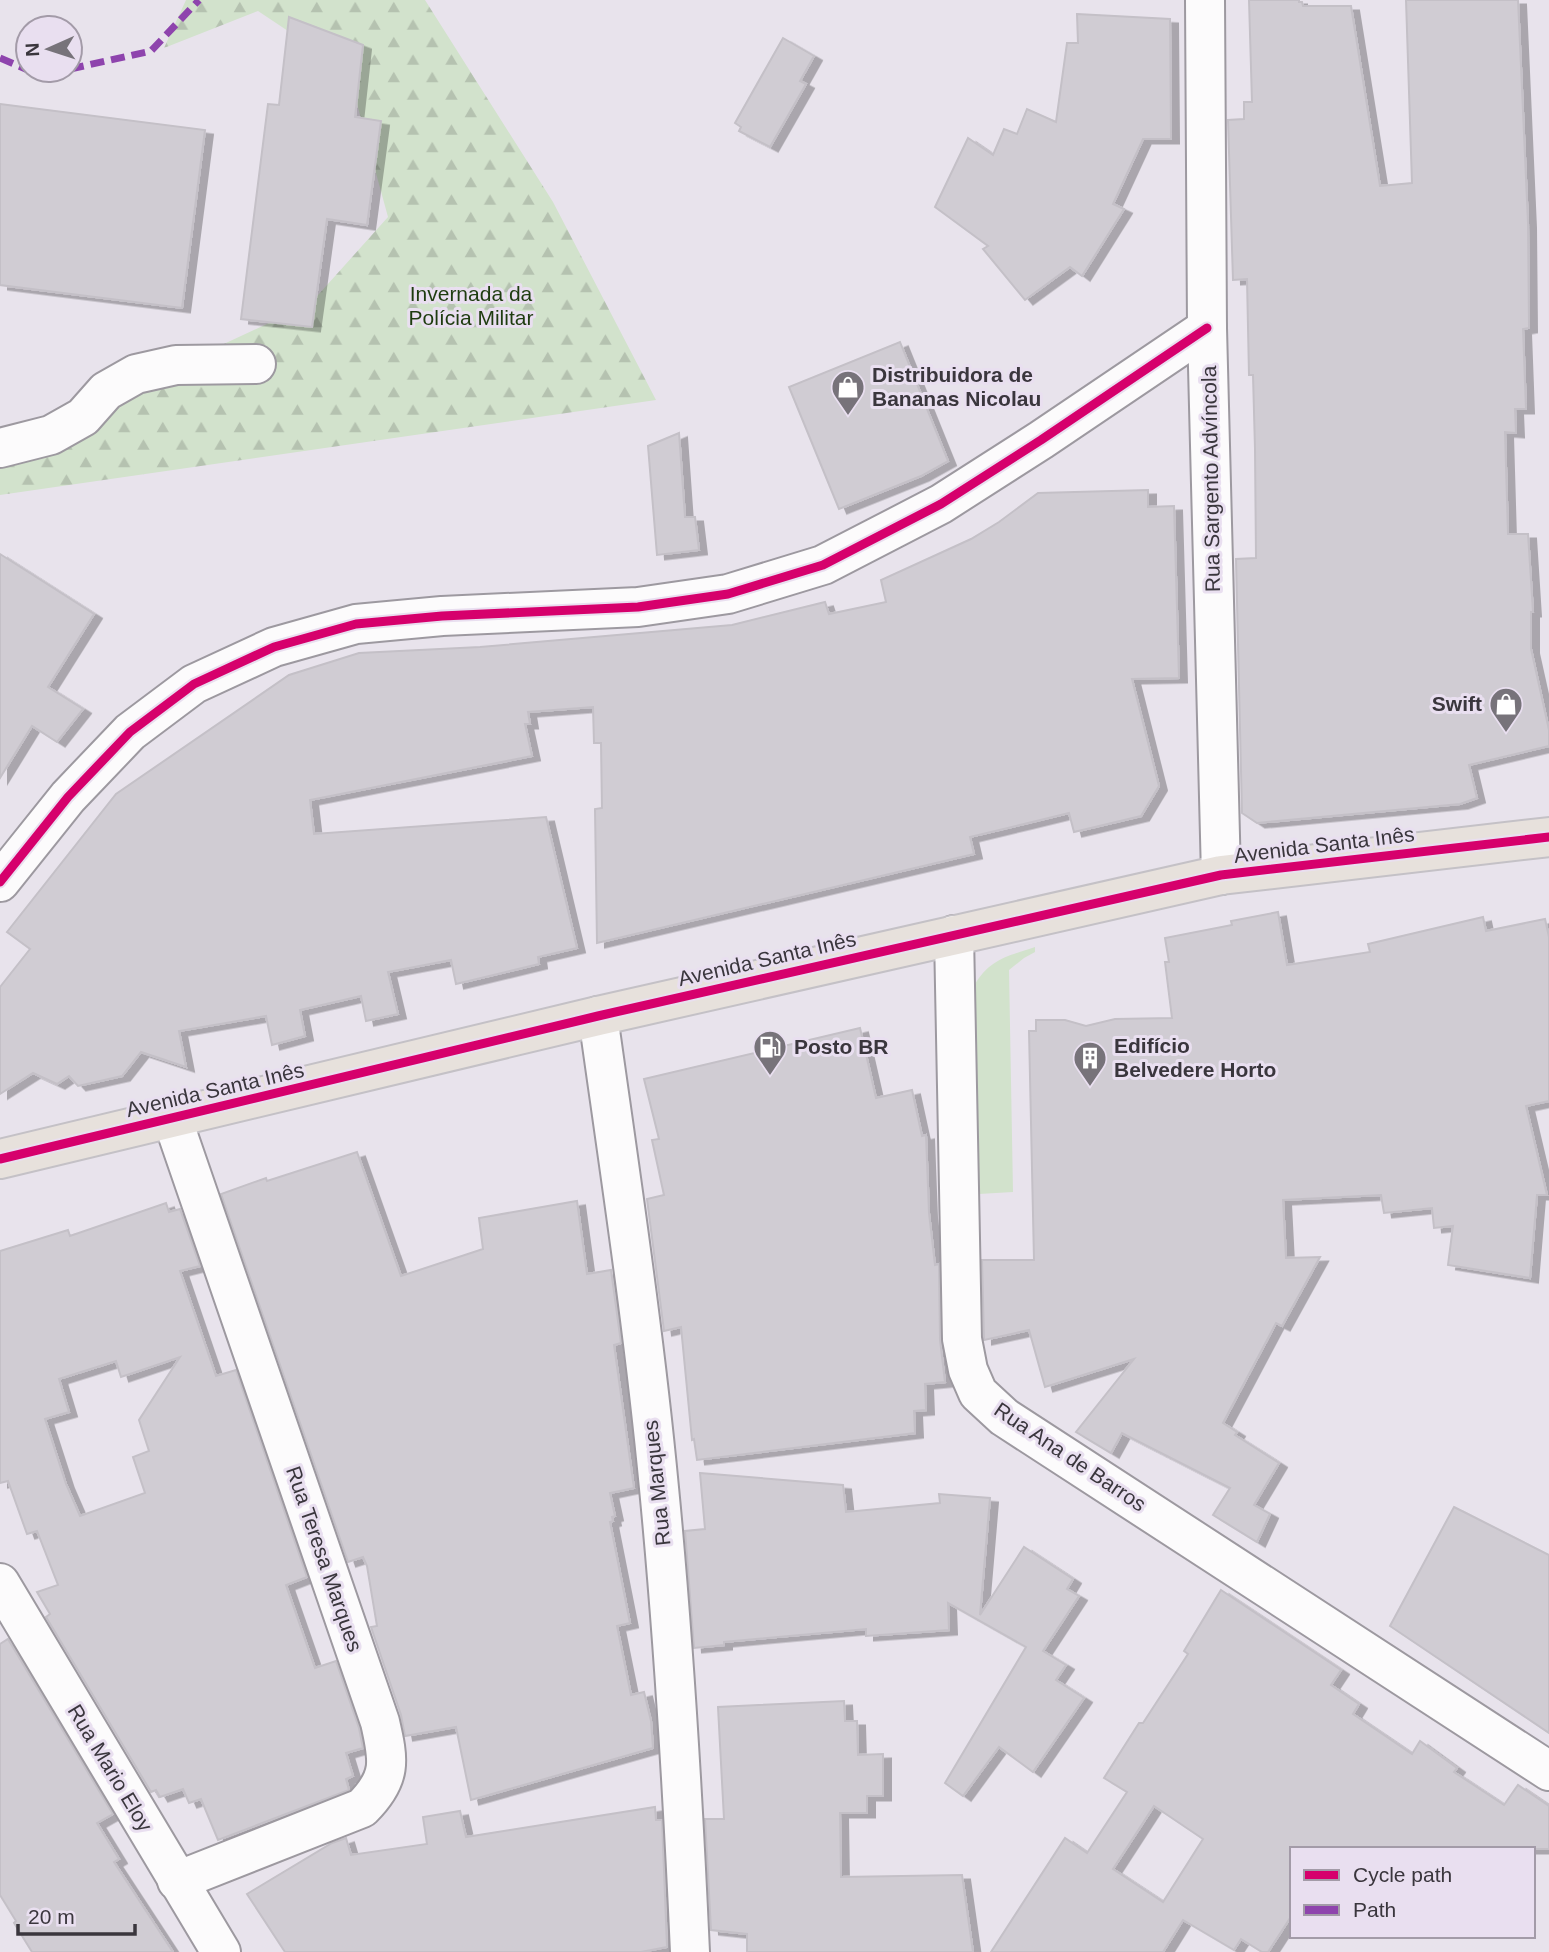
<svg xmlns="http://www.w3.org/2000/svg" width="1549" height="1952" font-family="Helvetica,sans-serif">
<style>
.forest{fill:url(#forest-firs)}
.garden{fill:#d2e2cc}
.building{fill:#d0ccd3;stroke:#c4c0c7;stroke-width:2;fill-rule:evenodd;filter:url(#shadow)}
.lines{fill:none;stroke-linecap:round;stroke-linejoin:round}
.minor-casing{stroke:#9d99a0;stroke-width:42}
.major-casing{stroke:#c4c1c6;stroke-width:42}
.minor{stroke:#fcfbfc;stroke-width:38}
.major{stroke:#e7e1dc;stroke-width:38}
.quiet{stroke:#8e44ad;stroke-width:7;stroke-dasharray:14 7;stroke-linecap:butt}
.cycleway-casing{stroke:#e9dff0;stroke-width:13}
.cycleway{stroke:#d6006c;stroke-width:9}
.labels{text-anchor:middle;stroke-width:6;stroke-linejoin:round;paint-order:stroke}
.park-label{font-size:21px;fill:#1e3c0f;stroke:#e9dff0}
.poi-label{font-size:21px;font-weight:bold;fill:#3a363d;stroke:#e9dff0;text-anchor:start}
.street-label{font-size:21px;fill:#3a363d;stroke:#e9dff0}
</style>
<defs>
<pattern id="forest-firs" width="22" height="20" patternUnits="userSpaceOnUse" patternTransform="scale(1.75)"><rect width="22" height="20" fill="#d2e2cc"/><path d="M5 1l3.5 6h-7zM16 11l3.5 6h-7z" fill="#b5c2b0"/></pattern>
<filter id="shadow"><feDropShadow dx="8" dy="4.5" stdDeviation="0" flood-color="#0004"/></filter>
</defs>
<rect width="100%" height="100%" fill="#e8e3ec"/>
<path class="forest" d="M186,0H425L553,202L656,400L0,495V448L310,304L388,217L348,71L258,11L164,48Z"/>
<path class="garden" d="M1035,947V952L1024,958L1009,970L1013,1192L979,1194L974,986C989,959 1008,956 1035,947Z"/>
<g class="building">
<path d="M1249,0H1299V2H1302L1303,6H1351L1380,186L1412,183L1406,0H1518L1528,223L1529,328L1523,329L1526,409H1515L1516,433L1505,432L1508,534H1528L1533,612H1531V649L1549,730V746L1469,765L1477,798L1460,804L1257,823L1242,813L1236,559L1256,558L1255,449L1253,375H1249L1247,279L1233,280L1228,120L1244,119V102H1252Z"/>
<path d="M1077,14L1170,19L1171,139H1143L1113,204L1124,209L1082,276L1070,267L1025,300L983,249L988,246L935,207L968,138L993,155L1004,129L1017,134L1027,109L1056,122L1067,43H1078Z"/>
<path d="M289,17L363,45L355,117L381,121L367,225L327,219L312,327L241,319L268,104L279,105Z"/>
<path d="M783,38L814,56L800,81L806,84L770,147L739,131L741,127L735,123Z"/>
<path d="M0,104L205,130L182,308L0,285Z"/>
<path d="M900,342L948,461L921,476L839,509L789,387Z"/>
<path d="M679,433L685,517H695L699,550L657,555L648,446Z"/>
<path d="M1148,490V507L1174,506L1179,678L1132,679L1159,786L1141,816L1074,832L1069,813L1024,824L970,837L974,854L597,943L595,809L602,808L601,743H594L593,707L528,712L530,724H525L532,756L310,800L314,834L546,817L577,948L538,957L539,964L456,984L451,960L388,972L398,1014L366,1021L361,996L300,1010L305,1036L272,1045L266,1016L179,1031L186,1067L141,1052L122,1076L78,1086L69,1076L57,1084L33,1073L0,1094V987L30,949L7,932L116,794L289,675L359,653L480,647L732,625L825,602L829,614L886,602L881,580L971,539L999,522L1038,493Z"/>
<path d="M0,554L94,614L48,687L83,709L57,742L32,726L0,778Z"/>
<path d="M1278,912L1287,965L1370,952L1368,944L1483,917L1486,931L1545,919L1549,937V1101L1526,1106L1547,1195H1537L1530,1278L1448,1265L1453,1226L1434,1228L1432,1208L1384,1213L1381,1195L1283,1200L1286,1258L1320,1257L1282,1326L1276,1323L1223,1423L1237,1432L1235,1435L1279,1463L1254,1505L1270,1514L1257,1542L1213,1515L1230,1488L1122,1433L1111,1453L1076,1432L1134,1359L1045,1387L1029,1330L984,1340L982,1260H1034L1029,1031H1036V1020H1065L1086,1026L1115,1019L1172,1018L1165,962H1169L1165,938L1232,925L1231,921Z"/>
<path d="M860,1028L876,1098L912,1090L922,1136L926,1135L929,1213L935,1265L939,1264L940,1340L945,1382L925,1384L926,1410L914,1411L915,1433L697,1460L694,1439L692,1440L681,1327L664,1331L647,1199L664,1195L652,1140L659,1139L644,1079Z"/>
<path d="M357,1152L401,1276L483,1249L479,1218L577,1201L587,1274L611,1270L621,1343L614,1345L634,1488L610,1493L615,1516L612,1517L613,1521L610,1522L630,1623L617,1626L631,1695L644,1692L651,1721L653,1748L471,1800L456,1727L405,1736L401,1715L371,1627L377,1626L367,1566L363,1557L348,1562L221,1194L266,1178L267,1181Z"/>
<path d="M166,1203L169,1212L180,1209L200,1266L180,1271L216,1376L236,1370L307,1577L286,1585L315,1668L336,1661L359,1728L363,1748L346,1753L353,1776L346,1779L349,1790L218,1840L201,1799L189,1803L183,1789L160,1797L156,1790L151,1792L46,1617L50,1614L37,1592L58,1585L37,1531L27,1534L8,1481L0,1483V1251L68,1230L70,1236ZM180,1357L139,1420L149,1451L133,1457L145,1493L80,1516L66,1484L45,1419L69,1412L59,1379L116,1361L121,1377Z"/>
<path d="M700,1473L843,1485L846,1512L940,1503L939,1494L990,1498L980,1615L1024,1547L1073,1579L1067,1589L1079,1596L1043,1651L1066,1665L1056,1680L1084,1698L1033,1772L999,1747L963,1796L945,1783L1026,1647L948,1603L949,1630L866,1636V1629L724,1642V1645L694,1648L685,1531L705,1529Z"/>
<path d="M1454,1507L1549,1555V1733L1390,1626Z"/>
<path d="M1221,1590L1341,1670L1331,1685L1359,1704L1353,1714L1412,1754L1420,1741L1457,1768L1454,1772L1504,1805L1518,1785L1549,1806V1849H1292V1915L1268,1952H1262L1241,1939L1234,1950L1183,1920L1163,1952H991L1065,1838L1087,1853L1127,1792L1104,1778L1139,1723H1143L1188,1654L1184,1651ZM1154,1806L1203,1839L1163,1902L1113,1869Z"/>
<path d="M8,1639L113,1814L97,1823L119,1859L114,1862L173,1952H32L14,1923L16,1921L0,1895V1644Z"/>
<path d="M844,1701L845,1721H857L858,1755L883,1754V1796H867V1813H840L841,1877L962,1875L973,1952H747V1934L711,1930L705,1819H724L718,1707Z"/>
<path d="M655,1807L656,1820H662L667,1947L641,1952H285L247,1894L332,1843L346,1838L351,1855L427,1844L423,1817L460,1811L466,1837Z"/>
</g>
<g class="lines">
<defs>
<g id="minor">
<path d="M1205,0L1207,328L1221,875"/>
<path d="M0,448L51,435L83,417L106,391L136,374L176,365L256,364"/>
<path d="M0,882L68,797L130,732L194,684L274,647L356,624L442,616L638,607L728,594L823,565L941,504L1041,440L1207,328"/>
<path d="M954,935L962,1339L968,1370L978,1393L1004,1417L1549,1771"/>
<path d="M598,1016C620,1173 644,1330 659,1488C674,1642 683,1797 690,1952"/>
<path d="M172,1118L380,1722C389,1761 392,1778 362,1808L177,1881"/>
<path d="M0,1583L221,1952"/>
</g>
<path id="major" d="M0,1159L598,1016L1221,875L1549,837"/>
</defs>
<use href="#minor" class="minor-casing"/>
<use href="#major" class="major-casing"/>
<use href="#minor" class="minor"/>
<use href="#major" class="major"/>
<g class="quiet">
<path d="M0,58L28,70"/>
<path d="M70,69L151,51L199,0"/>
<path d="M28,70L40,75L64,70"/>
</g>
<defs>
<g id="cycleway">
<path d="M0,882L68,797L130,732L194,684L274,647L356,624L442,616L638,607L728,594L823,565L941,504L1041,440L1207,328"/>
<path d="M0,1159L598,1016L1221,875L1549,837"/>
</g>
</defs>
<use href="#cycleway" class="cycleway-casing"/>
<use href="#cycleway" class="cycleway"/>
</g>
<defs>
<symbol id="shop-pin" viewBox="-11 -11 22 30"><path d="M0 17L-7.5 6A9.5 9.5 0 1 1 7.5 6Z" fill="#77737a" stroke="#e9dff0"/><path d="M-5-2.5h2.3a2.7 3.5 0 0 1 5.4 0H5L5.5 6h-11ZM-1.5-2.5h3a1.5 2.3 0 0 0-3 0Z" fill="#fff"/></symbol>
<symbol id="fuel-pin" viewBox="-11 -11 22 30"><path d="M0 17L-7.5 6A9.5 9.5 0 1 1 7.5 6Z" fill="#77737a" stroke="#e9dff0"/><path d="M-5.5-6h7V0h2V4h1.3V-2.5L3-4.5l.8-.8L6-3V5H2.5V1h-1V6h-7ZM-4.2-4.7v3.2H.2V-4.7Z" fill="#fff"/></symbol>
<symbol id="building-pin" viewBox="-11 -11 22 30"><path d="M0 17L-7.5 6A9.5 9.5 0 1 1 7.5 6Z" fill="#77737a" stroke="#e9dff0"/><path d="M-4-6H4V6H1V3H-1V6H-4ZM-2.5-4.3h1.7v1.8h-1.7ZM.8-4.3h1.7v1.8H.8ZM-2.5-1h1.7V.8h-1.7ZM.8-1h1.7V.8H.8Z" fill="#fff"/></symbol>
</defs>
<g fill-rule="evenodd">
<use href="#shop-pin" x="829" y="368" width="38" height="52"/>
<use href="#shop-pin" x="1487" y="685" width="38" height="52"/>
<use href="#fuel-pin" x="751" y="1028" width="38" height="52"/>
<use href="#building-pin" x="1071" y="1039" width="38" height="52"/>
</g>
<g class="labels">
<g class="park-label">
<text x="471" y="301">Invernada da<tspan x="471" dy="24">Polícia Militar</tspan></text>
</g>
<g class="poi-label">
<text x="872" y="382">Distribuidora de<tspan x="872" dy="24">Bananas Nicolau</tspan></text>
<text x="1482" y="711" text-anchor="end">Swift</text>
<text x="1114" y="1053">Edifício<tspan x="1114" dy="24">Belvedere Horto</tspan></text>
<text x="794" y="1054">Posto BR</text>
</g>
<g class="street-label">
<text transform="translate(1211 479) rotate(-91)" y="7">Rua Sargento Advíncola</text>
<text transform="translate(1324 845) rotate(-7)" y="7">Avenida Santa Inês</text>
<text transform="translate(767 959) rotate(-13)" y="7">Avenida Santa Inês</text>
<text transform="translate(215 1090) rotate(-13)" y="7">Avenida Santa Inês</text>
<text transform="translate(1070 1457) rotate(34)" y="7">Rua Ana de Barros</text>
<text transform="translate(657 1483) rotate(-96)" y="7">Rua Marques</text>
<text transform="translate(324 1559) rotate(71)" y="7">Rua Teresa Marques</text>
<text transform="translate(110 1768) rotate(59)" y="7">Rua Mario Eloy</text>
</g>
</g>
<rect x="1290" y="1847" width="245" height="91" fill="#e9dff0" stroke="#a39ba8" stroke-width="2"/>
<rect x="1304" y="1870" width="35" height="10" fill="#d6006c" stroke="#a39ba8" stroke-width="2"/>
<text x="1353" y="1882" font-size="21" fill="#3a363d">Cycle path</text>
<rect x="1304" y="1905" width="35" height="10" fill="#8e44ad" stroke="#a39ba8" stroke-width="2"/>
<text x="1353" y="1917" font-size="21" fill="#3a363d">Path</text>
<g transform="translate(49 49) rotate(267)"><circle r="33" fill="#e9dff0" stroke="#a39ba8" stroke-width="2"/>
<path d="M0-5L12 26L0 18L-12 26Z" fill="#77737a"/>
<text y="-10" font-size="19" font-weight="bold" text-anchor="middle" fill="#3a363d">N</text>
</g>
<path d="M18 1924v10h117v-10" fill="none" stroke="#3a363d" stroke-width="3.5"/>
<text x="28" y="1924" font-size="21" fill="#3a363d" stroke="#e9dff0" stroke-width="5" paint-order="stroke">20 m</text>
</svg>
